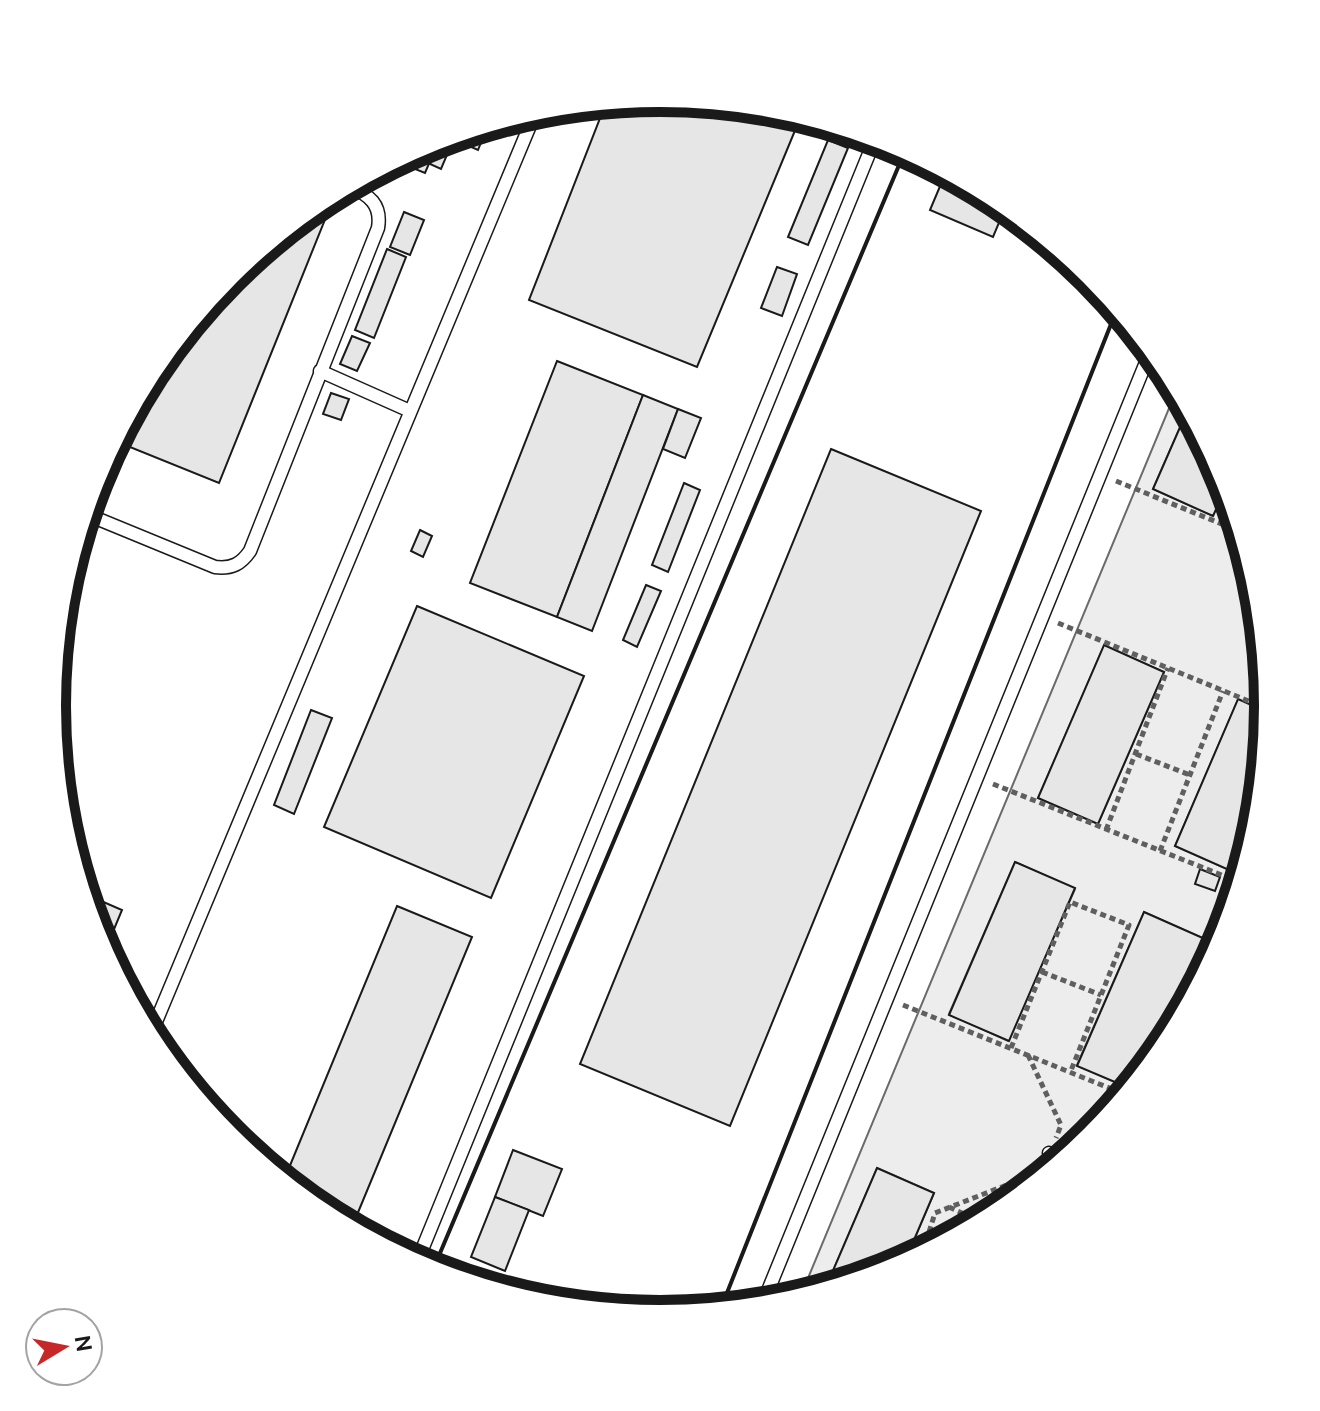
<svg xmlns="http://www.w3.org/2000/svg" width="1320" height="1411" font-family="Ubuntu,sans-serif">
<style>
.built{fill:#ededed;stroke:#6a6a6a;stroke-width:2;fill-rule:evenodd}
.building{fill:#e6e6e6;stroke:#1a1a1a;stroke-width:2}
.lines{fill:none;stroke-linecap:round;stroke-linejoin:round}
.service-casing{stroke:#1a1a1a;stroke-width:15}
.path{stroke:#5f5f5f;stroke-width:5;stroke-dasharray:6 4;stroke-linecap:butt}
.service{stroke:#fff;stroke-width:12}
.wall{stroke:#1a1a1a;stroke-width:4}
.rim{fill:none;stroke:#1a1a1a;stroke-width:10}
</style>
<rect width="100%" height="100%" fill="#fff"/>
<path class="built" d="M1177,389L1188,409L1153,489L1213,516L1226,487L1256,587L1268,706L1267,712L1238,700L1175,846L1229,870L1259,801L1256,825L1222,939L1165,1044L1154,1058L1205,939L1144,912L1077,1065L1129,1088L1090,1136L997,1211L905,1261L934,1193L877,1168L826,1287L801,1295ZM1104,646L1164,672L1098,824L1038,798ZM1015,862L1075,889L1008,1041L949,1014Z"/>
<g class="building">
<path d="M660,98L779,109L801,116L697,367L529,300L606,103Z"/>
<path d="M488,125L478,150L457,141L460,134Z"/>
<path d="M439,140L425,173L395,161L428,144Z"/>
<path d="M828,140L848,148L808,245L788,237Z"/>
<path d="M438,145L449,150L441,169L430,164Z"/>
<path d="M946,172L1006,206L993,237L930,210Z"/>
<path d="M310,210L326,217L219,483L115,441L155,367L230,275Z"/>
<path d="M404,212L424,220L410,255L390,247Z"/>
<path d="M387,249L406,257L374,338L355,330Z"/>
<path d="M777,267L797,274L782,316L761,308Z"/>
<path d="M352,336L370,343L357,371L340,364Z"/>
<path d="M557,361L643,395L557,617L470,583Z"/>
<path d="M331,393L349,399L341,420L323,414Z"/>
<path d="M643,395L678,409L592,631L557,617Z"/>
<path d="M678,409L701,418L685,458L663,449Z"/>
<path d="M1188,409L1222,473L1226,487L1213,516L1153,489Z"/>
<path d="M831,449L981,511L730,1126L580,1064Z"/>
<path d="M684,483L700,490L668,572L652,565Z"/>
<path d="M420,530L432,536L423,557L411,551Z"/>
<path d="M646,585L661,591L637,647L623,640Z"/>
<path d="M417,606L584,676L491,898L324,827Z"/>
<path d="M1104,645L1164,672L1098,824L1038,798Z"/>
<path d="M1238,699L1267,712L1259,801L1229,870L1175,846Z"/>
<path d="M311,710L332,718L294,814L274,805Z"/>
<path d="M1015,862L1075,888L1009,1041L949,1015Z"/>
<path d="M1200,869L1220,877L1215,891L1195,884Z"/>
<path d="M85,894L122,910L105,951L98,938Z"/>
<path d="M397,906L472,937L352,1227L322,1211L284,1180Z"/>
<path d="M1144,912L1205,939L1154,1058L1129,1088L1077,1066Z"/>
<path d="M513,1150L562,1169L543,1216L495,1197Z"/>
<path d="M877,1168L934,1193L905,1261L892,1267L826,1287Z"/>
<path d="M495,1197L529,1210L505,1271L471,1257Z"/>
</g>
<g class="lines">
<defs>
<g id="service">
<path d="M320,371L410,411"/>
<path d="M86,514L215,567C232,569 241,564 250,551L378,228C382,204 369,195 349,186"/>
<path d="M1254,627L1261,630"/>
<path d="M150,1036L536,111"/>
<path d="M1049,1153L1062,1158"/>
<path d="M417,1262L875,139"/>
<path d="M763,1303L1151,350"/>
</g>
</defs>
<use href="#service" class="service-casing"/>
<g class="path">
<path d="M1116,481L1239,531"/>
<path d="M1223,524L1231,504"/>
<path d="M1058,623L1268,709"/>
<path d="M1136,754L1190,775"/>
<path d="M993,784L1239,882"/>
<path d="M1106,830L1168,668"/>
<path d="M1160,851L1223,691"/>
<path d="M1042,972L1101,995"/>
<path d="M903,1005L1124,1094"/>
<path d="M1011,1048L1070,902L1129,925L1070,1073"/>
<path d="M1028,1055L1061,1125L1056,1138"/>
<path d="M949,1207L979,1221"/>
<path d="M923,1251L935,1213L1040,1172L1041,1169"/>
</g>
<use href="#service" class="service"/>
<g class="wall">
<path d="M439,1271L435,1265L905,151"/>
<path d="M721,1308L1117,309"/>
</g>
</g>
<path d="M0 0H1320V1411H0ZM66 706a594 594 0 1 1 1188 0a594 594 0 1 1-1188 0Z" fill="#fff" fill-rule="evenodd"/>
<path class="rim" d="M66 706a594 594 0 1 1 1188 0a594 594 0 1 1-1188 0Z"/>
<g transform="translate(64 1347) rotate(80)"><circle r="38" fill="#ffffff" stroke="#a3a3a3" stroke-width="2"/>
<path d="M0-6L14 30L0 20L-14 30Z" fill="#c62828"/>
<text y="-12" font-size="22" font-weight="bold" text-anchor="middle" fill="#1a1a1a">N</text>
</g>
</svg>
